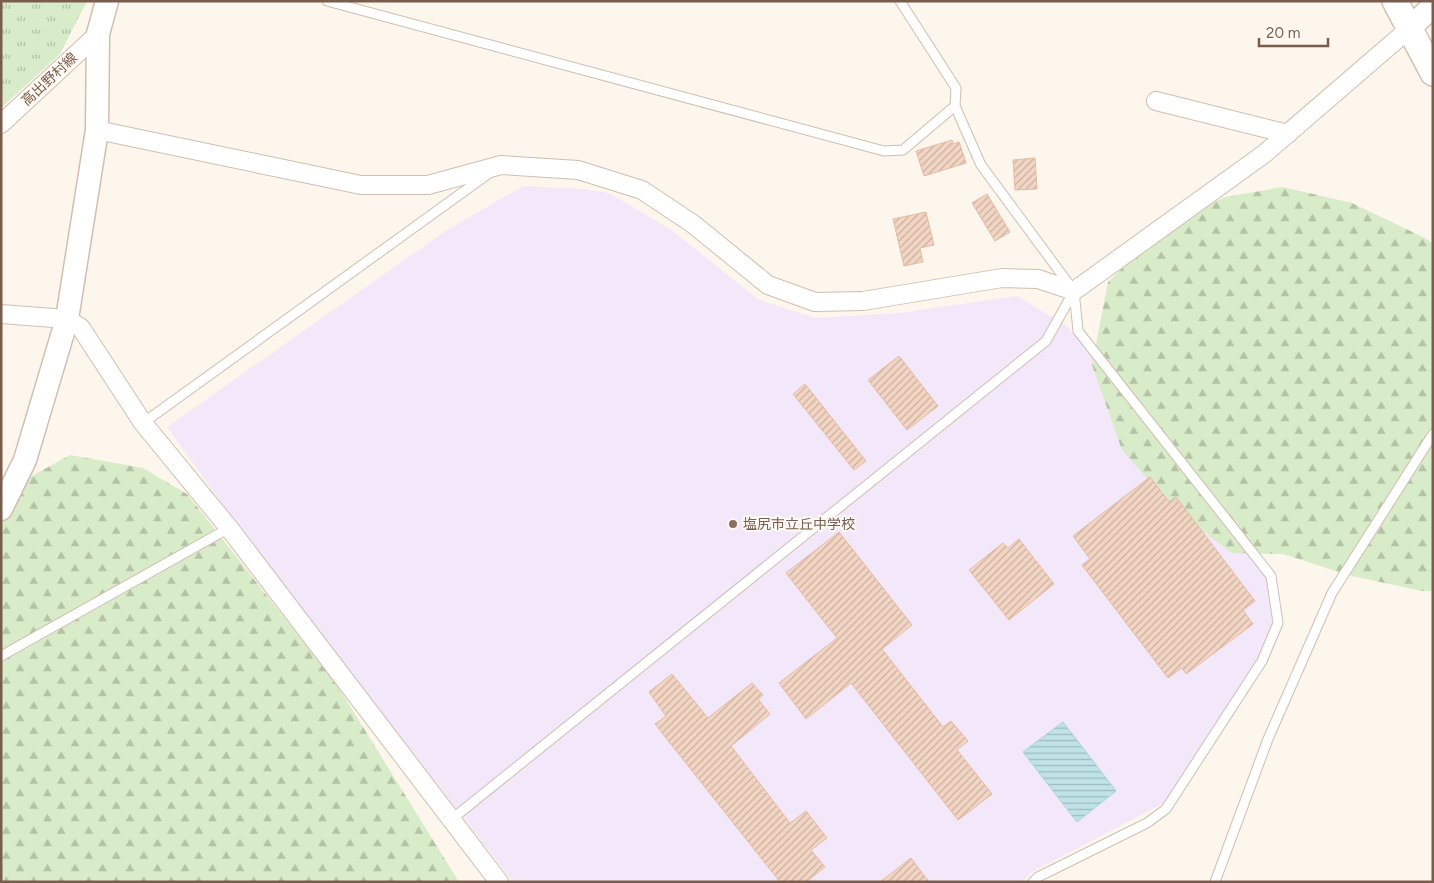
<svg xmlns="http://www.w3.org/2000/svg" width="1434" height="883" font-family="Figtree,'Noto Sans JP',sans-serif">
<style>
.education{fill:#f3e8fa}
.grass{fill:url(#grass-tufts)}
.forest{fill:url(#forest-firs)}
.water{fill:url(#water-rules);stroke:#a5d3da}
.building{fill:url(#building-hatch);stroke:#e6bba3}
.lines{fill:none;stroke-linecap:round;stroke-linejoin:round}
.service-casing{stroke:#d1beb0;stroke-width:11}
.minor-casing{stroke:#d1beb0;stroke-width:20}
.tertiary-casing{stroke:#d1beb0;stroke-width:25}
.secondary-casing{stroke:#d6c0b0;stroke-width:28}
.service{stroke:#fff;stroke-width:9}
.minor{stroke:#fff;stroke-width:18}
.tertiary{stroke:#fff;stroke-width:22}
.secondary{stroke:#fff;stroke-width:25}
.education-dot{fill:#8d6e63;stroke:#fffaf3;stroke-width:2}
.labels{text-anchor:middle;stroke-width:4;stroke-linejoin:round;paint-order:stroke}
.street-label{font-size:14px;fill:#7a5c4d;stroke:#fffaf3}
.education-label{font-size:14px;fill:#785e54;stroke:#fffaf3;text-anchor:start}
</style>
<defs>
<pattern id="grass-tufts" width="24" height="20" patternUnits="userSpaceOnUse" patternTransform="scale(1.25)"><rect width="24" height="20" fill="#d8ecc9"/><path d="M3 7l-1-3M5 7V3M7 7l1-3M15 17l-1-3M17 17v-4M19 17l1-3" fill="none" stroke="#b4c2a5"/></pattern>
<pattern id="forest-firs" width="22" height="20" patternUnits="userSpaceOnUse" patternTransform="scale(1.25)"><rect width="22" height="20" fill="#d8ecc9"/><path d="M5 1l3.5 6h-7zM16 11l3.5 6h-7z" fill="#b4c2a5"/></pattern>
<pattern id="water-rules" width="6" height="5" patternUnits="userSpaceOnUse" patternTransform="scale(1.25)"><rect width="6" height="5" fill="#bfe3e8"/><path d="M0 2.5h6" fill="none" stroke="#a0bbbe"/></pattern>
<pattern id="building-hatch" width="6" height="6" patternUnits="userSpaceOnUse" patternTransform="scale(1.25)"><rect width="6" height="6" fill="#f3d5c3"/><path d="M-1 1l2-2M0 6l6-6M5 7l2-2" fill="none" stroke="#cab0a1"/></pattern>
</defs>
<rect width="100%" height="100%" fill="#fdf6ec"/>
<path class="education" d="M523,186L583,189L609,193L670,229L759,300L816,318L899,313L1017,296L1067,326L1271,576L1278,623L1262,661L1166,802L1032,872L1021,882H513L252,545L167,427L444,232Z"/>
<path class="grass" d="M1,1H87L60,54L1,108Z"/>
<g class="forest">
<path d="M1283,187L1352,203L1425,238L1433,244V591H1421L1348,575L1283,554L1232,553L1176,511L1122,450L1092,365L1108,282L1170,223L1225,197Z"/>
<path d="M70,455L143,468L187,494L337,685L459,882H1V493Z"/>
</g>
<path class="water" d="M1063,722L1116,791L1077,822L1023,752Z"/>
<g class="building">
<path d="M952,140L953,144L959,142L966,163L924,176L916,151Z"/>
<path d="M1035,158L1037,189L1015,190L1013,160Z"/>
<path d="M987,194L1010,232L995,241L972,203Z"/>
<path d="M926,212L934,245L920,248L923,262L904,266L893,219Z"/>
<path d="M899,356L938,406L907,430L868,380Z"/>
<path d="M805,384L866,461L854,470L793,394Z"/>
<path d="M1150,477L1169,502L1176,497L1255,601L1243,610L1253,624L1186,674L1182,668L1168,678L1082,565L1090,559L1073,536Z"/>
<path d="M839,532L912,625L882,649L943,727L951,721L968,741L957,750L992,794L958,820L851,683L806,719L779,683L837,638L786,573Z"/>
<path d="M1019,539L1054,584L1009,620L969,570L1003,543L1008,548Z"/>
<path d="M672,674L708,718L752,683L763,695L758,699L770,714L731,746L790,823L806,811L827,838L811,850L825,867L806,882H780L655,724L666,716L649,692Z"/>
<path d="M911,858L929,882H880Z"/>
</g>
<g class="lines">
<defs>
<g id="service">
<path d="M327,1L884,151L903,150L955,106"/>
<path d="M900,1L956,88L955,106L981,165L1074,291L1078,331L1271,576L1278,623L1262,661L1166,809L1147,823L1038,877L1033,882"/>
<path d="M143,423L488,174"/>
<path d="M1,656L229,528"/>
<path d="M452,819L1046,341L1074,291"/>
<path d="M1215,882L1268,739L1332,593L1433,434"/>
</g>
<g id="minor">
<path d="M1156,101L1288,134"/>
<path d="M1,124L98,34"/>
<path d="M97,130L361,185H428L501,165L578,170L642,190L693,224L768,285L815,302L863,301L1002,278L1038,279L1074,291L1264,154L1409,29"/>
<path d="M1,314L67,319L81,328L143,423L229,528L499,882"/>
</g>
<g id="tertiary">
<path d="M1409,29L1433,6"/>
<path d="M1,509L25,460L67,319L97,130L98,34L107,1"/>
</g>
<path id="secondary" d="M1395,1L1433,73"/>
</defs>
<use href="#service" class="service-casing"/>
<use href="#minor" class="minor-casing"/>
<use href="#tertiary" class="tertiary-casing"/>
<use href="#secondary" class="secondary-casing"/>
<use href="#service" class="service"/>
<use href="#minor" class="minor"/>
<use href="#tertiary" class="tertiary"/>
<use href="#secondary" class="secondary"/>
</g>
<circle class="education-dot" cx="733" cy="524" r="5"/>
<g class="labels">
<g class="street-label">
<text transform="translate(49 79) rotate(-43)" y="5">高出野村線</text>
</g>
<g class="education-label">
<text x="743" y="529">塩尻市立丘中学校</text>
</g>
</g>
<rect width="1434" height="883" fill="none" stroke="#7a5c4d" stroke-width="5"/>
<path d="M1259 38v8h69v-8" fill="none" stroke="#7a5c4d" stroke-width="2.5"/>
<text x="1266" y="38" font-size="15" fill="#7a5c4d" stroke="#fffaf3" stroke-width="4" paint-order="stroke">20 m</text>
</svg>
